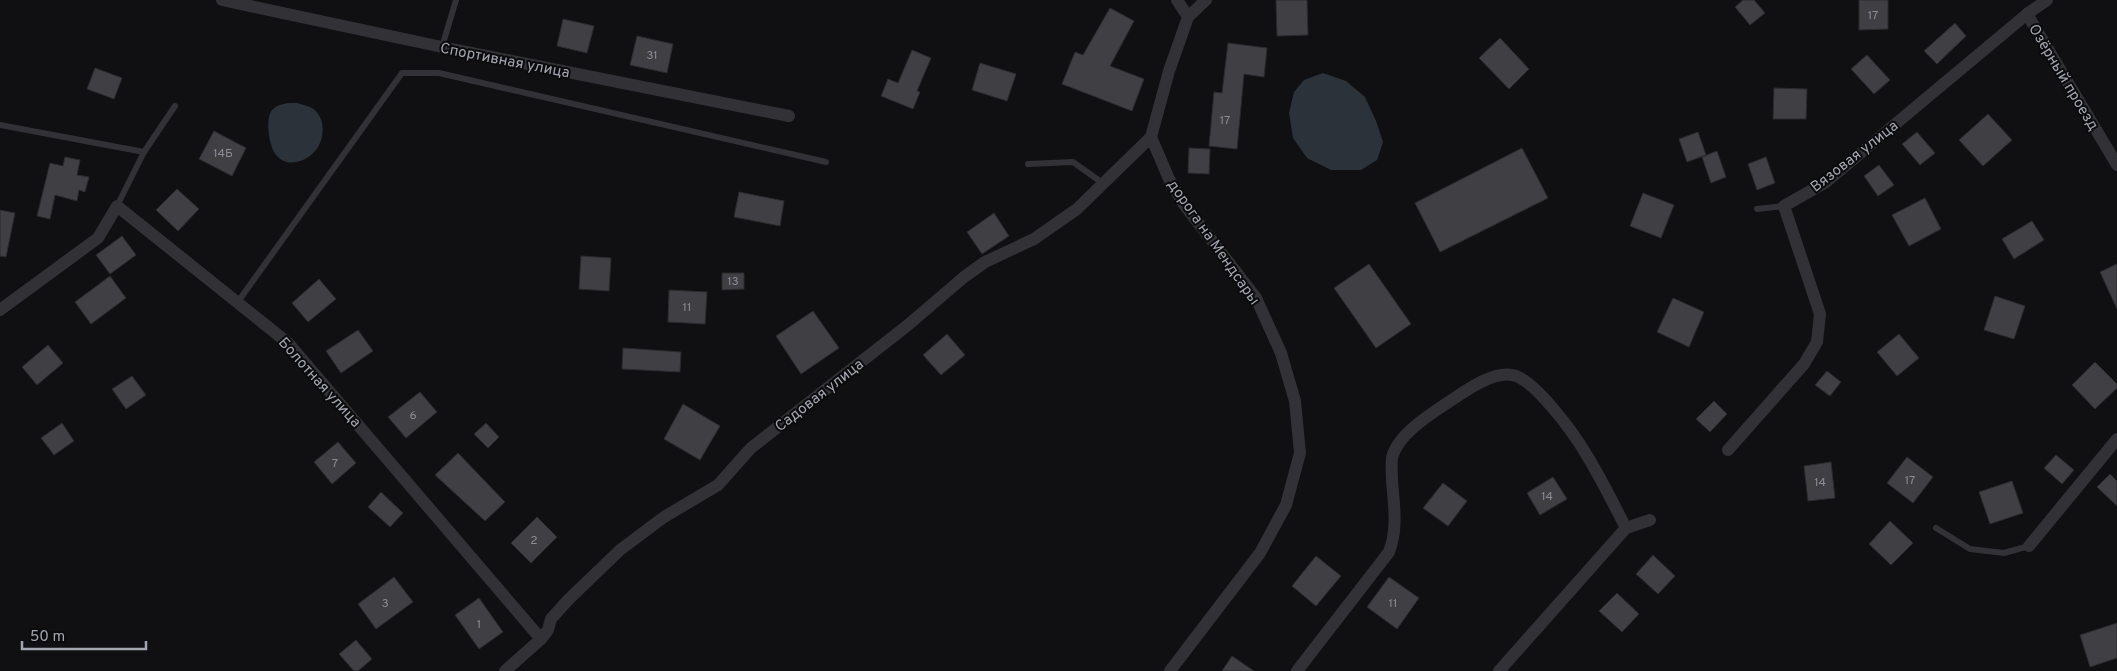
<svg xmlns="http://www.w3.org/2000/svg" width="2117" height="671" font-family="Overpass,sans-serif">
<style>
.water{fill:#2b3239}
.building{fill:#404044;stroke:#2b2a2d}
.lines{fill:none;stroke-linecap:round;stroke-linejoin:round}
.service{stroke:#323236;stroke-width:6}
.minor{stroke:#323236;stroke-width:12}
.labels{text-anchor:middle;stroke-width:4;stroke-linejoin:round;paint-order:stroke}
.number-label{font-size:12px;fill:#8a8c96}
.street-label{font-size:15px;fill:#a3a6b1;stroke:#0b0b0c}
</style>
<rect width="100%" height="100%" fill="#101012"/>
<g class="water">
<path d="M1323,73L1346,81L1365,97L1376,121L1383,142L1377,160L1361,170H1331L1307,158L1293,138L1289,113L1294,92L1304,80Z"/>
<path d="M297,103C302,104 308,106 312,108C326,117 325,138 316,150C306,162 285,170 274,152C269,143 265,119 272,110C278,103 289,103 297,103Z"/>
</g>
<g class="building">
<path d="M1276,0H1307L1308,35L1277,36Z"/>
<path d="M1743,0H1754L1765,13L1750,25L1735,7Z"/>
<path d="M1859,0H1888V29L1859,30Z"/>
<path d="M1110,8L1134,21L1110,66L1144,79L1132,111L1062,84L1075,52L1083,55Z"/>
<path d="M563,19L594,26L587,53L557,46Z"/>
<path d="M1955,23L1966,36L1937,64L1924,51Z"/>
<path d="M637,36L673,44L667,73L630,65Z"/>
<path d="M1500,38L1529,69L1509,89L1479,58Z"/>
<path d="M1228,43L1267,48L1264,77L1244,74L1237,149L1209,146L1214,92L1222,93Z"/>
<path d="M912,50L931,58L917,91L920,92L913,109L881,96L888,79L898,83Z"/>
<path d="M1867,55L1890,80L1874,94L1851,69Z"/>
<path d="M980,63L1016,74L1007,101L972,90Z"/>
<path d="M95,68L122,78L114,99L87,89Z"/>
<path d="M1774,88L1807,89L1806,119H1773Z"/>
<path d="M1988,114L2012,140L1983,166L1959,140Z"/>
<path d="M214,131L246,148L232,176L199,159Z"/>
<path d="M1698,132L1706,155L1687,162L1679,139Z"/>
<path d="M1917,132L1935,153L1920,165L1902,144Z"/>
<path d="M1189,148L1210,149L1209,174L1188,173Z"/>
<path d="M1522,148L1548,198L1440,252L1415,203Z"/>
<path d="M1717,151L1726,177L1711,183L1702,157Z"/>
<path d="M65,157L80,160L77,175L89,177L85,192L79,190L77,201L55,195L50,219L37,216L50,163L63,166Z"/>
<path d="M1766,157L1775,183L1757,190L1748,164Z"/>
<path d="M1879,165L1894,185L1878,196L1864,176Z"/>
<path d="M177,189L199,209L178,231L156,210Z"/>
<path d="M739,192L784,201L780,226L734,217Z"/>
<path d="M1643,193L1674,205L1661,238L1630,226Z"/>
<path d="M1925,198L1941,229L1909,246L1892,215Z"/>
<path d="M0,210L15,213L6,257L0,256Z"/>
<path d="M994,213L1009,236L982,254L967,232Z"/>
<path d="M2032,221L2044,240L2014,259L2002,239Z"/>
<path d="M122,236L136,255L110,274L96,255Z"/>
<path d="M581,256L611,258L609,291L579,289Z"/>
<path d="M1369,264L1411,324L1376,348L1334,288Z"/>
<path d="M2117,264V309L2100,272Z"/>
<path d="M722,273H744V289L722,290Z"/>
<path d="M110,276L126,298L91,324L75,302Z"/>
<path d="M319,279L336,299L308,322L292,303Z"/>
<path d="M669,290L707,292L705,324L668,322Z"/>
<path d="M1995,296L2025,306L2014,339L1984,330Z"/>
<path d="M1673,298L1704,312L1689,347L1657,332Z"/>
<path d="M813,311L839,348L801,374L776,336Z"/>
<path d="M358,330L373,351L341,373L326,351Z"/>
<path d="M947,334L965,355L941,375L923,355Z"/>
<path d="M1899,334L1919,358L1897,376L1877,352Z"/>
<path d="M48,345L63,363L37,385L22,367Z"/>
<path d="M623,348L681,352L680,372L622,369Z"/>
<path d="M2095,362L2117,384V388L2095,409L2072,385Z"/>
<path d="M1827,371L1841,382L1830,396L1815,385Z"/>
<path d="M132,376L146,395L126,409L112,389Z"/>
<path d="M420,392L437,412L406,438L388,417Z"/>
<path d="M1714,401L1727,414L1710,432L1696,419Z"/>
<path d="M683,404L720,426L700,460L664,439Z"/>
<path d="M62,423L74,441L54,455L41,438Z"/>
<path d="M486,423L499,437L488,448L474,434Z"/>
<path d="M338,442L356,463L332,484L314,462Z"/>
<path d="M458,453L505,502L485,521L435,475Z"/>
<path d="M2056,455L2074,470L2062,484L2044,468Z"/>
<path d="M1907,457L1933,477L1913,503L1887,483Z"/>
<path d="M1831,462L1835,498L1808,501L1804,466Z"/>
<path d="M2110,474L2117,481V506L2097,487Z"/>
<path d="M1553,477L1567,499L1540,515L1527,493Z"/>
<path d="M2012,481L2023,513L1990,524L1979,492Z"/>
<path d="M1443,483L1467,501L1448,526L1423,508Z"/>
<path d="M381,492L403,513L390,527L368,507Z"/>
<path d="M537,517L557,537L531,563L511,543Z"/>
<path d="M1890,521L1913,543L1891,565L1869,544Z"/>
<path d="M1653,555L1675,576L1658,594L1636,574Z"/>
<path d="M1316,556L1341,576L1316,606L1292,586Z"/>
<path d="M394,577L413,602L376,629L358,604Z"/>
<path d="M1389,577L1419,598L1397,629L1367,607Z"/>
<path d="M1617,593L1639,614L1622,632L1599,611Z"/>
<path d="M479,598L503,632L479,649L455,615Z"/>
<path d="M2117,623V658L2090,667L2080,635Z"/>
<path d="M356,640L372,659L358,671H354L339,654Z"/>
<path d="M1232,656L1254,671H1222Z"/>
</g>
<g class="lines">
<g class="service">
<path d="M442,47L456,0"/>
<path d="M0,125L144,152"/>
<path d="M1028,164L1073,162L1104,184"/>
<path d="M117,206L144,152L175,106"/>
<path d="M1757,209L1784,206"/>
<path d="M237,303L402,73H439L826,162"/>
<path d="M1936,528L1970,549L2004,553L2029,546"/>
</g>
<g class="minor">
<path d="M222,0L442,47L789,116"/>
<path d="M1177,0L1188,17"/>
<path d="M2027,14L2117,165"/>
<path d="M0,310L98,238L117,206L288,343L541,639"/>
<path d="M1728,450L1804,364L1817,342L1820,314L1784,206L1826,182L2027,14L2047,0"/>
<path d="M2029,546L2117,439"/>
<path d="M505,671L541,639L548,630L551,619L568,600L620,550L664,517L718,485L751,448L908,325L964,277L985,262L1034,239L1077,209L1151,137"/>
<path d="M1170,671L1260,553L1286,505L1300,453L1295,401L1281,353L1256,298L1183,203L1169,179L1151,137L1169,71L1188,17L1206,0"/>
<path d="M1297,671L1389,552C1398,529 1394,505 1392,481C1392,474 1391,465 1392,458C1397,435 1429,415 1447,403C1464,392 1492,371 1512,375C1534,378 1575,435 1586,454C1601,478 1613,503 1626,528"/>
<path d="M1499,671L1626,528L1650,520"/>
</g>
</g>
<g class="labels">
<g class="number-label">
<text x="1873" y="19">17</text>
<text x="652" y="59">31</text>
<text x="1225" y="124">17</text>
<text x="223" y="157">14Б</text>
<text x="733" y="285">13</text>
<text x="687" y="311">11</text>
<text x="413" y="419">6</text>
<text x="335" y="467">7</text>
<text x="1910" y="484">17</text>
<text x="1820" y="486">14</text>
<text x="1547" y="500">14</text>
<text x="534" y="544">2</text>
<text x="385" y="607">3</text>
<text x="1393" y="607">11</text>
<text x="479" y="628">1</text>
</g>
<g class="street-label">
<text transform="translate(505 60) rotate(11)" y="5">Спортивная улица</text>
<text transform="translate(2064 77) rotate(59)" y="5">Озёрный проезд</text>
<text transform="translate(1854 156) rotate(-38)" y="5">Вязовая улица</text>
<text transform="translate(1214 242) rotate(55)" y="5">дорога на Мендсары</text>
<text transform="translate(320 382) rotate(48)" y="5">Болотная улица</text>
<text transform="translate(819 395) rotate(-38)" y="5">Садовая улица</text>
</g>
</g>
<path d="M22 641v8h124v-8" fill="none" stroke="#a3a6b1" stroke-width="2.5"/>
<text x="30" y="641" font-size="15" fill="#a3a6b1" stroke="#0b0b0c" stroke-width="4" paint-order="stroke">50 m</text>
</svg>
